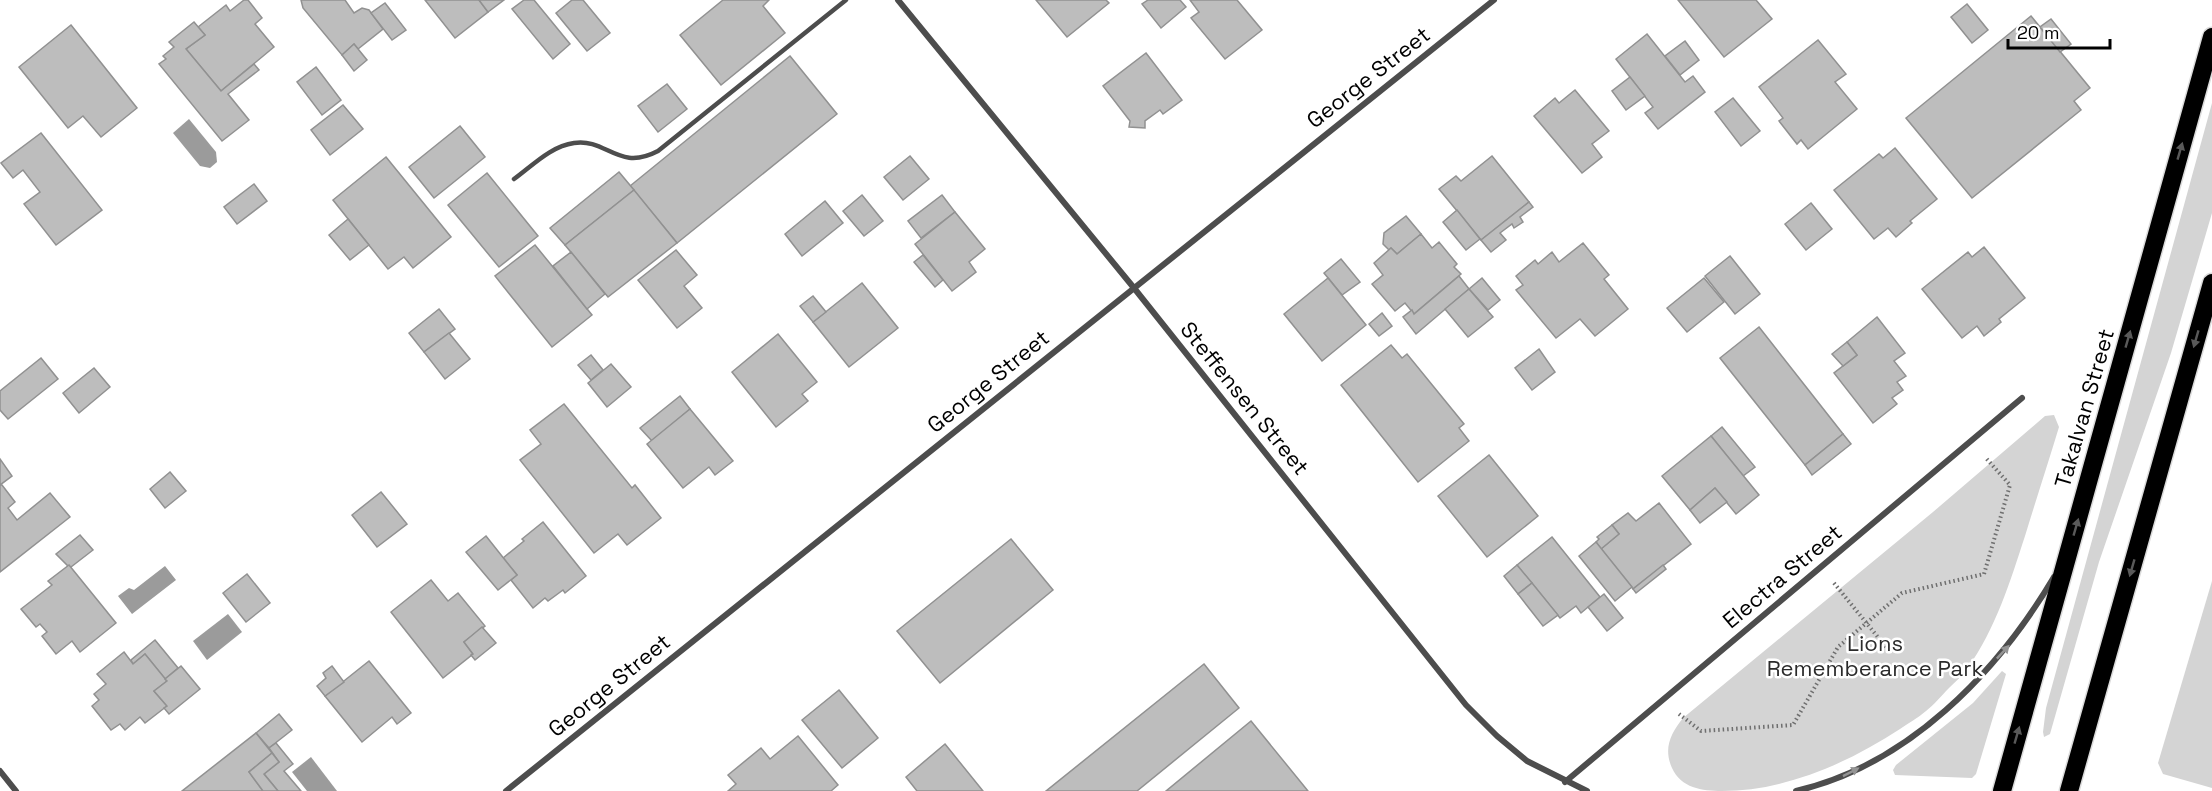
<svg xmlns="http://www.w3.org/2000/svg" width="2212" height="791" font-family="'Space Grotesk',sans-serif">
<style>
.green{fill:#d4d4d4}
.water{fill:#9b9b9b}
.building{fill:#bdbdbd;stroke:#919191;stroke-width:1.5}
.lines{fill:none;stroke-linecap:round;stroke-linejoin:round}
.highway-casing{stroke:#dbdbdb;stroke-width:21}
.path{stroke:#6f6f6f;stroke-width:4;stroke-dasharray:1.5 3;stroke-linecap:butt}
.lane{stroke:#4d4d4d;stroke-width:4.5}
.street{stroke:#4d4d4d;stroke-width:6}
.highway{stroke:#000;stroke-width:18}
.oneway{fill:#595959}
.oneway2{fill:#949494}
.labels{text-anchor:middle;stroke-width:5;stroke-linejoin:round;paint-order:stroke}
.street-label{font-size:22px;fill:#000;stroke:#fff}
.park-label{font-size:22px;fill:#2b2b2b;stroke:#fff}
</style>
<rect width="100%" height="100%" fill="#fff"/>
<g class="green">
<path d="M2212,103V213L2171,353L2099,562L2050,734L2044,737L2043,732L2046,708Z"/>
<path d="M2054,415L2059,427C2048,463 2036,500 2025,536C2010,582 1996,628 1967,669C1962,676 1955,682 1949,688C1941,696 1934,705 1926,711C1918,718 1908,723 1900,729C1848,763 1785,791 1722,791C1702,791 1681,788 1672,768C1663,748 1671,733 1683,718L1933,512L2045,416Z"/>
<path d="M2212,581V788L2163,774L2158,763Z"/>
<path d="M2002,671L2006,674L1976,774L1972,778L1895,775L1893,770L1896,765L1973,703Z"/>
</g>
<g class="water">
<path d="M189,119L216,152L217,162L210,168L200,166L173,133Z"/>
<path d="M165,566L176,580L132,614L118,596L129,588L134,590Z"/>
<path d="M228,614L242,632L207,660L193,641Z"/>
<path d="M311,757L337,791H307L292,772Z"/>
</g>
<g class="building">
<path d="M244,0H248L262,18L255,24L274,47L221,91L186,49L205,35L198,27L226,5L230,11Z"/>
<path d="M301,0H345L354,13L362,8L369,10L383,29L358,49L354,44L342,55L303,8Z"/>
<path d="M425,0H479L488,12L455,38Z"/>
<path d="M479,0H504L488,12Z"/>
<path d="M524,0H534L570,44L553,59L512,9Z"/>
<path d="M572,0H583L610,33L587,51L556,13Z"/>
<path d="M723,0H769L763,6L785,33L721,85L680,35Z"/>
<path d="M1036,0H1106L1109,3L1067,37Z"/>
<path d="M1148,0H1180L1186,7L1161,28L1142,4Z"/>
<path d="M1190,0H1237L1262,30L1225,59L1191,18L1199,12Z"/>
<path d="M1678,0H1756L1772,19L1724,57Z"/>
<path d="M385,3L406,30L392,40L371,13Z"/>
<path d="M1967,4L1988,30L1972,43L1951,17Z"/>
<path d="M2031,16L2090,88L2074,101L2081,110L1972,198L1906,118Z"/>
<path d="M2051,19L2071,44L2060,52L2040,27Z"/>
<path d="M194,22L205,35L186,49L221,91L254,64L259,70L228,94L249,120L222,141L159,64L166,59L163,56L174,47L169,42Z"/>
<path d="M71,25L137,108L101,137L83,116L68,128L19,67Z"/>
<path d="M1647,34L1685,82L1693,76L1705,92L1658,129L1645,113L1653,107L1616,59Z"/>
<path d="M1818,40L1846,74L1835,82L1857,109L1808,149L1801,140L1797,144L1779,121L1783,118L1759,87Z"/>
<path d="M1685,41L1699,60L1680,75L1665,56Z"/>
<path d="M354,44L367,60L354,71L342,55Z"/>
<path d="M1146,53L1182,100L1163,114L1160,110L1145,121V128L1129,127L1130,121L1103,86Z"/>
<path d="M790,56L837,114L677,243L630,186Z"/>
<path d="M316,67L341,100L322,115L297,82Z"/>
<path d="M1630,77L1645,96L1626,110L1612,91Z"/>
<path d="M667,84L687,109L658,132L638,106Z"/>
<path d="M1575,90L1609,131L1592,144L1602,157L1582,173L1534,116L1555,98L1559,103Z"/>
<path d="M1733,98L1760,131L1741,146L1715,112Z"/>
<path d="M343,105L363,129L330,155L311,130Z"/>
<path d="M460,126L485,157L434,198L409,167Z"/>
<path d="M41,133L102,210L56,245L24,204L40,192L23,170L13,178L1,163Z"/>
<path d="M1895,148L1937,199L1910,221L1912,223L1896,237L1888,228L1874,239L1834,190L1879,154L1883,158Z"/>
<path d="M910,156L929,179L903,200L884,177Z"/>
<path d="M1492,156L1529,202L1481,240L1439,189L1456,176L1461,181Z"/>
<path d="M386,157L451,237L413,268L404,257L388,269L333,200Z"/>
<path d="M619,172L634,190L565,245L550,228Z"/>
<path d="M487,173L538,236L499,267L448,205Z"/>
<path d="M254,184L267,201L237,224L224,207Z"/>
<path d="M634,190L677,243L608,297L565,245Z"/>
<path d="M862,195L883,221L864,236L843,211Z"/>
<path d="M942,195L955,212L921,238L908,221Z"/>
<path d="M825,201L843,223L802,256L785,234Z"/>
<path d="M1529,202L1533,207L1520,217L1523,222L1514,228L1512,224L1500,233L1506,240L1491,252L1481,240Z"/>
<path d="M1811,203L1832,229L1806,250L1785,224Z"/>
<path d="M1457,210L1480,239L1466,250L1443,222Z"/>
<path d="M955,212L985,249L969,262L976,272L952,291L915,244Z"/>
<path d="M1406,216L1421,234L1397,254L1391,248L1389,250L1383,244L1384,233Z"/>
<path d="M348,219L369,245L350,260L329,235Z"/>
<path d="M1421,234L1432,248L1439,242L1457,264L1454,267L1461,274L1414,314L1405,303L1395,311L1372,284L1383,275L1374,263L1391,248L1397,254Z"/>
<path d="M1583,243L1609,275L1604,279L1628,309L1595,336L1580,319L1556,338L1516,290L1523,285L1516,276L1535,260L1538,264L1552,252L1559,262Z"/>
<path d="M535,245L592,315L552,347L495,276Z"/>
<path d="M1984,247L2025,298L1999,319L2001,322L1984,336L1977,326L1962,338L1922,289L1968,252L1972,257Z"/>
<path d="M676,250L697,275L684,286L702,308L677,328L638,280Z"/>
<path d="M571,252L605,294L587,309L553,266Z"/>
<path d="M923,255L943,280L935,287L914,262Z"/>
<path d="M1730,256L1760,294L1735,314L1705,276Z"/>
<path d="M1341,259L1360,282L1342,295L1324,273Z"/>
<path d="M1459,276L1469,289L1416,334L1403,317L1412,310L1414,314Z"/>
<path d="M1328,278L1366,325L1322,361L1284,314Z"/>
<path d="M1482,278L1500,300L1488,310L1469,289Z"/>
<path d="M1704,278L1724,302L1687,332L1667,308Z"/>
<path d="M862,283L898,328L849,367L813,322Z"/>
<path d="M1469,289L1493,317L1468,337L1445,309Z"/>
<path d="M813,296L826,312L813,322L800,306Z"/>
<path d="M439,309L455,329L424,352L409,333Z"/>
<path d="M1382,313L1392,326L1379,336L1369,324Z"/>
<path d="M1877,317L1905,353L1894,361L1906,376L1897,382L1903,390L1892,398L1897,404L1873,423L1834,373L1857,355L1847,342Z"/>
<path d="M1759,327L1843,434L1805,465L1720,358Z"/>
<path d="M449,333L470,359L445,379L424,352Z"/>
<path d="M778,334L817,382L802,394L808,401L776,427L732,372Z"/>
<path d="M1847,342L1857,355L1843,366L1832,354Z"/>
<path d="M1391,345L1402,358L1407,354L1464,424L1459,428L1469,441L1418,482L1341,385Z"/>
<path d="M1539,349L1555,372L1532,390L1515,368Z"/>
<path d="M591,355L603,370L591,380L578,365Z"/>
<path d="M41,358L58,379L8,419L0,410V391Z"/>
<path d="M611,364L631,387L607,407L588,383Z"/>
<path d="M94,368L110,387L79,413L63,393Z"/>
<path d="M680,396L690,409L652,441L640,428Z"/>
<path d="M564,404L632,488L635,485L661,518L627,545L618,534L594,553L520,460L541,444L530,430Z"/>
<path d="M690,409L733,461L715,475L709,467L683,488L647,444Z"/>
<path d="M1722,427L1755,467L1743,476L1711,436Z"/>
<path d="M1843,434L1851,444L1812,475L1805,465Z"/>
<path d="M1711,436L1759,495L1736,514L1715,488L1690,510L1662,476Z"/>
<path d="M1489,455L1538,516L1487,557L1438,496Z"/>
<path d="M0,459L12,476L0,485Z"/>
<path d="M170,472L186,491L165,508L150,489Z"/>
<path d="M0,485H2L15,502L8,508L17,520L50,493L70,517L0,572Z"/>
<path d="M1715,488L1727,502L1700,523L1690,510Z"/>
<path d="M381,492L407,524L377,547L352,515Z"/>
<path d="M1659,503L1691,544L1633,589L1601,549L1619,534L1612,525L1628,513L1636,521Z"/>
<path d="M543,522L586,576L565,593L563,590L548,601L545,598L533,608L511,580L517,575L503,558L524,541L522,539Z"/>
<path d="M1612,525L1619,534L1601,549L1596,542L1599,539L1597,537Z"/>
<path d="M80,535L93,550L71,567L68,566L56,554Z"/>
<path d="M486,536L517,575L498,590L466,552Z"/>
<path d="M1552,537L1600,597L1581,613L1576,606L1560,618L1517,565Z"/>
<path d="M1011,539L1053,590L940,683L897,631Z"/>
<path d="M1596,542L1632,587L1615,601L1579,556Z"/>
<path d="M69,565L116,623L80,652L72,641L56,654L42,636L47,632L40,624L36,627L21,609L52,585L48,581Z"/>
<path d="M1517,565L1532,583L1518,594L1504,576Z"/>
<path d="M1663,565L1666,569L1636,593L1633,589Z"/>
<path d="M247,574L270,603L246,622L223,593Z"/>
<path d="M431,580L448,601L458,593L485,626L464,642L473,654L443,678L391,612Z"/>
<path d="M1532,583L1558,615L1543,626L1518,594Z"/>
<path d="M1604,594L1623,618L1607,631L1588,607Z"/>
<path d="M482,627L496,643L475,660L471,655L473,654L464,642Z"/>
<path d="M155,640L178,668L165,679L145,654L133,664L131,660Z"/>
<path d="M124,652L133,664L145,654L167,681L154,691L167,706L145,723L140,717L125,730L120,724L111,730L92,706L99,700L94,694L106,684L97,674Z"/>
<path d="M369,661L411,713L397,724L392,717L362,742L325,696Z"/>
<path d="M1204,664L1239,708L1137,791H1046Z"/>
<path d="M181,666L200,689L169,714L164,708L167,706L154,691L167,681L165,679Z"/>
<path d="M332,666L344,682L325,696L317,686L326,678L323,673Z"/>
<path d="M839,690L878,738L842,768L802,720Z"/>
<path d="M279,714L292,730L269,748L256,733Z"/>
<path d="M1251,721L1308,791H1166Z"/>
<path d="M256,733L272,753L249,772L263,791H182Z"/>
<path d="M798,736L838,785L831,791H728L736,784L728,775L761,748L770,759Z"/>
<path d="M276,743L293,764L284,771L301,791H278L264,774L279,762L269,748Z"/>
<path d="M945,744L983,791H917L906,777Z"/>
<path d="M272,753L279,762L264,774L278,791H263L249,772Z"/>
</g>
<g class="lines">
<defs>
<g id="highway">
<path d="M2002,791L2212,37"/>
<path d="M2069,791L2212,283"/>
</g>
</defs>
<use href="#highway" class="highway-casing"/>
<g class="path">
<path d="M1834,583L1890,652"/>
<path d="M1679,714L1701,731L1793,725L1838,647L1902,593L1984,574L2010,485L1985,457"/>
</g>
<path class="lane" d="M514,179C532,166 551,146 574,143C607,138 618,172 658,151L846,0"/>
<g class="street">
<path d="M898,0L1134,288L1466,705L1497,736L1527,761L1587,791"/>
<path d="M0,771L16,791"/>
<path d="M1565,782L2022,398"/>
<path d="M506,791L1494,0"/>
<path d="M1796,791C1908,765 1997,673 2054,577"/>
</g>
<use href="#highway" class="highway"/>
</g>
<defs><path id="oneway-solid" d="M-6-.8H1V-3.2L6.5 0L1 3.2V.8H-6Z" transform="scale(1.5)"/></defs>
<g class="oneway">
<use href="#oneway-solid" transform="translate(2180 151) rotate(-74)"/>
<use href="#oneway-solid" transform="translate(2128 339) rotate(-74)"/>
<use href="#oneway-solid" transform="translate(2196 339) rotate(106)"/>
<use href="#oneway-solid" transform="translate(2076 527) rotate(-74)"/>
<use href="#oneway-solid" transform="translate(2132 568) rotate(106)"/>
<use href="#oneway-solid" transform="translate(2017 735) rotate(-74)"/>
</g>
<g class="oneway2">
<use href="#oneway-solid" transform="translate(2003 652) rotate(-47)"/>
<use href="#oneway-solid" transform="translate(1851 772) rotate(-27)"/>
</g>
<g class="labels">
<g class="street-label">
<text transform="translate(1368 77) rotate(-38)" y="8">George Street</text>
<text transform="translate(988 381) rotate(-39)" y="8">George Street</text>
<text transform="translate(1245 398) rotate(51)" y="8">Steffensen Street</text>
<text transform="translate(2084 408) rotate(-74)" y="8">Takalvan Street</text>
<text transform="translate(1782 576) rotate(-40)" y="8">Electra Street</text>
<text transform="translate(609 685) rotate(-39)" y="8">George Street</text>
</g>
<g class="park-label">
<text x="1875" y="651">Lions<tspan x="1875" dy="25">Rememberance Park</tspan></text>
</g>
</g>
<path d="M2008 39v9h102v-9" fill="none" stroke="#000000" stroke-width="3"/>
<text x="2017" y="39" font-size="18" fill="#000000" stroke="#ffffff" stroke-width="4.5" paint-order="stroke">20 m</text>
</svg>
